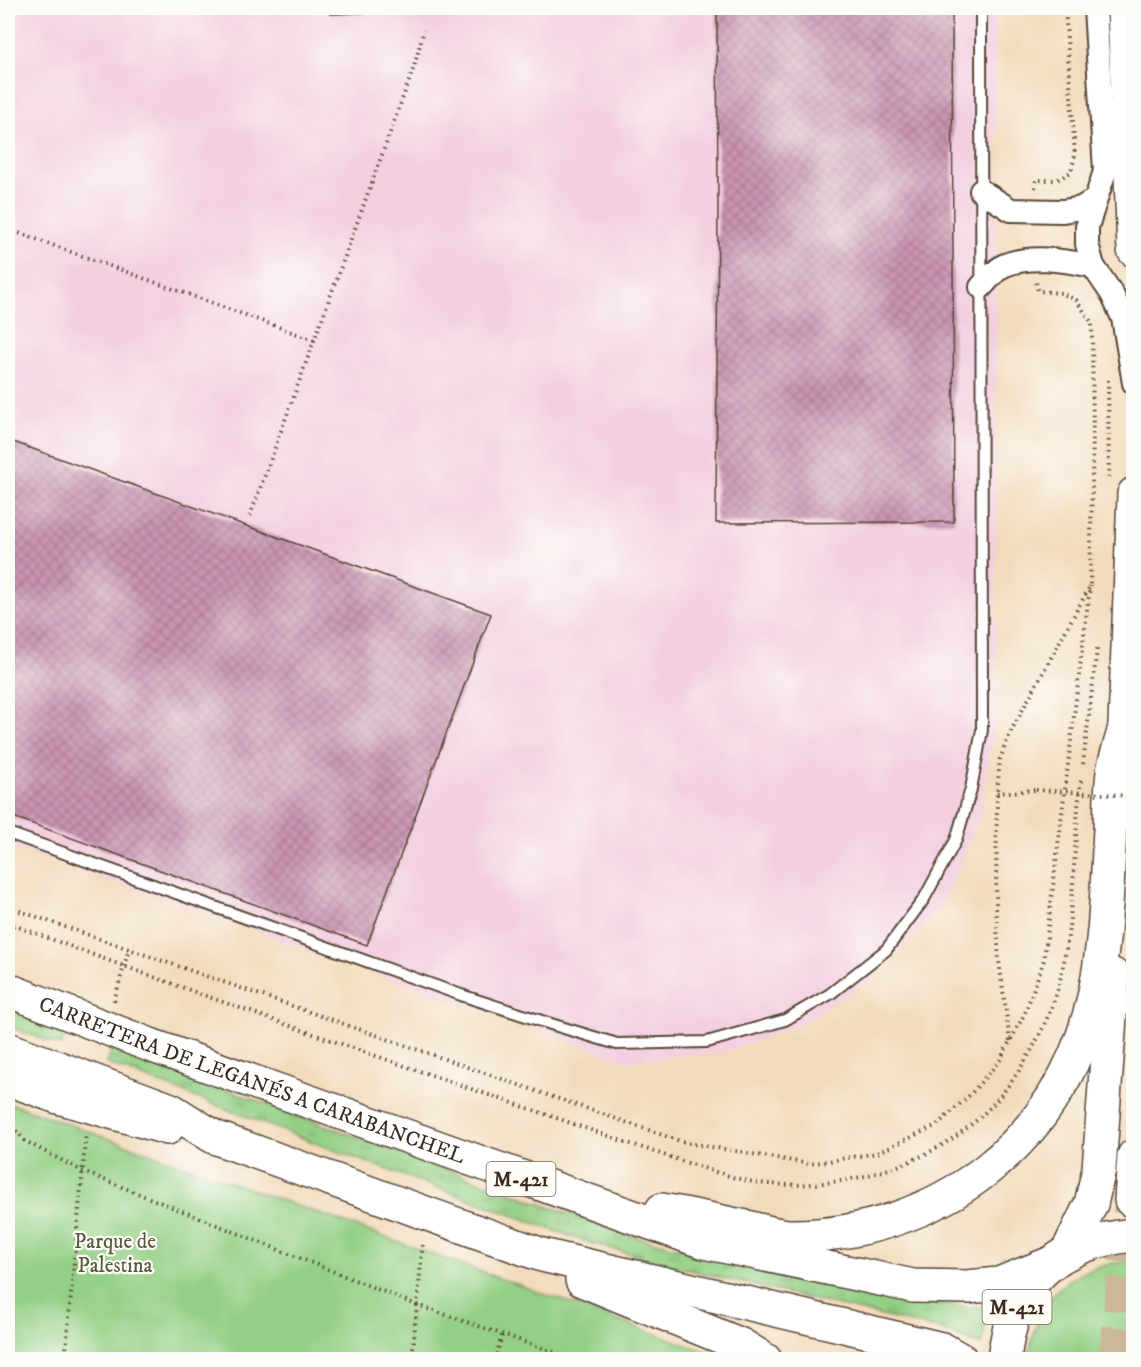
<svg xmlns="http://www.w3.org/2000/svg" width="1141" height="1367" font-family="'IM FELL DW Pica',serif">
<style>
.built{fill:#f3cfe0}
.grass{fill:url(#grass-tufts);stroke:#677c51;stroke-width:1.5}
.green{fill:#93cf84;stroke:#677c51;stroke-width:1.5}
.building{fill:url(#building-cross-hatch)}
.lines{fill:none;stroke-linecap:round;stroke-linejoin:round}
.primary-tunnel{stroke:#cdb79b;stroke-width:33;stroke-dasharray:33 16;stroke-linecap:butt}
.lane-casing{stroke:#564435;stroke-width:14}
.street-casing{stroke:#564435;stroke-width:26}
.primary-casing{stroke:#564435;stroke-width:36}
.path{stroke:#564435;stroke-width:4;stroke-dasharray:1.5 4.5;stroke-linecap:butt}
.lane{stroke:#fff;stroke-width:10}
.street{stroke:#fff;stroke-width:22}
.primary{stroke:#fff;stroke-width:33}
.path-bridge{stroke:#564435;stroke-width:4;stroke-dasharray:1.5 4.5;stroke-linecap:butt}
.labels{text-anchor:middle;stroke-width:4.5;stroke-linejoin:round;paint-order:stroke}
.shield{fill:#fdfcf7;stroke:#75695f;stroke-width:1.5}
.shield-label{font-size:20px;font-weight:bold;fill:#3b2a1e}
.street-label{font-size:21px;fill:#3b2a1e;stroke:#fdfcf7}
.park-label{font-size:21px;fill:#555c3d;stroke:#fdfcf7}
</style>
<defs>
<pattern id="grass-tufts" width="24" height="20" patternUnits="userSpaceOnUse" patternTransform="scale(1.5)"><rect width="24" height="20" fill="#93cf84"/><path d="M3 7l-1-3M5 7V3M7 7l1-3M15 17l-1-3M17 17v-4M19 17l1-3" fill="none" stroke="#79a86b"/></pattern>
<pattern id="building-cross-hatch" width="8" height="8" patternUnits="userSpaceOnUse" patternTransform="scale(1.5)"><rect width="8" height="8" fill="#ca94b3"/><path d="M0 0l8 8M0 8l8-8" fill="none" stroke="#a57991"/></pattern>
</defs>
<rect width="100%" height="100%" fill="#fdfcf7"/>
<filter id="ink" filterUnits="userSpaceOnUse"><feTurbulence type="fractalNoise" baseFrequency=".0167" numOctaves="2"/><feDisplacementMap in="SourceGraphic" scale="12" xChannelSelector="R" yChannelSelector="G"/><feConvolveMatrix kernelMatrix="1 2 1 2 8 2 1 2 1" color-interpolation-filters="sRGB"/></filter>
<filter id="wash" filterUnits="userSpaceOnUse"><feTurbulence type="fractalNoise" baseFrequency=".008" numOctaves="4" result="noise"/><feDisplacementMap in="SourceGraphic" scale="24" xChannelSelector="R" yChannelSelector="G"/><feGaussianBlur stdDeviation="1.35" result="paint"/><feColorMatrix in="noise" values="0 0 0 0 0 0 0 0 0 0 0 0 0 0 0 0 0 1.4 0 .05"/><feComposite in="paint" operator="in"/></filter>
<g filter="url(#wash)">
<rect width="100%" height="100%" fill="#f2daba"/>
<path class="built" d="M8,8H996V712L979,820L941,908L871,980L792,1028L724,1052L628,1061L8,845Z"/>
<g class="grass">
<path d="M8,1008L66,1030L61,1046L8,1026Z"/>
<path d="M112,1048L627,1235L873,1296L943,1305L988,1308L982,1345L941,1330L685,1269L581,1240L347,1155L106,1063Z"/>
</g>
<g class="green">
<path d="M12,1104L726,1359H8V1151Z"/>
<path d="M1133,1260V1359H1028C1039,1293 1067,1268 1133,1260Z"/>
</g>
<g id="blocks">
<g class="building">
<path d="M330,8H381V12L330,14Z"/>
<path d="M717,8H952L954,522L716,523L718,208Z"/>
<path d="M8,440L491,614L367,945L8,815Z"/>
</g>
</g>
</g>
<g filter="url(#ink)">
<use href="#blocks" fill-opacity="0" stroke="#564435" stroke-width="1.5"/>
<g class="lines">
<path class="primary-tunnel" d="M1115,1360L1131,1200"/>
<defs>
<path id="lane" d="M8,833L461,995L554,1025L617,1044L707,1042L785,1020L830,994L886,950L924,899L956,840L971,789L982,730L981,8"/>
<g id="street">
<path d="M1095,8L1105,171L1087,227V244L1093,266L1112,294L1123,318L1134,383"/>
<path d="M981,191L1011,210L1063,211L1081,208L1093,201"/>
<path d="M981,287C988,280 997,268 1005,265C1032,254 1066,261 1093,266"/>
</g>
<g id="primary">
<path d="M1124,8L1134,250"/>
<path d="M1124,750L1134,494"/>
<path id="s1" d="M8,990L150,1045L704,1242L913,1286L967,1287L999,1284L1049,1264"/>
<path d="M8,1049L171,1110L214,1137L542,1255L942,1349L961,1360"/>
<path d="M17,1082L58,1097L167,1128"/>
<path d="M1131,1200L1134,1156"/>
<path d="M662,1210C692,1215 721,1222 751,1228C764,1231 778,1236 791,1236C937,1235 1062,1143 1094,997C1106,943 1107,886 1110,830C1111,810 1110,787 1114,767C1117,753 1122,740 1125,727"/>
<path d="M1068,1251L1091,1204L1099,1169L1113,975"/>
<path d="M582,1280L741,1345L765,1360"/>
<path d="M1004,1360C1012,1281 1057,1242 1134,1235"/>
</g>
</defs>
<use href="#lane" class="lane-casing"/>
<use href="#street" class="street-casing"/>
<use href="#primary" class="primary-casing"/>
<g class="path">
<path d="M1035,188L1036,180H1057L1071,172L1075,155L1065,8"/>
<path d="M8,229L314,340"/>
<path d="M1108,380L1109,480"/>
<path d="M250,516L414,67L424,30"/>
<path d="M1083,764L1097,649"/>
<path d="M997,793L1036,790"/>
<path d="M8,907L683,1142L810,1164L877,1153L937,1125L970,1095L1000,1060L1025,1013L1044,960L1090,586"/>
<path d="M8,923C185,990 363,1052 542,1113C591,1130 639,1147 688,1163C714,1171 742,1182 769,1184C854,1190 947,1161 1002,1094C1028,1061 1052,1017 1061,976C1075,914 1073,844 1081,780"/>
<path d="M114,1001L129,949"/>
<path d="M1010,1041L999,961L996,909L997,793L1000,759L1010,733L1090,586L1093,436L1092,323L1076,300L1061,293L1038,291L1036,282"/>
<path d="M8,1122L25,1141L82,1171L417,1305L577,1360"/>
<path d="M65,1360L86,1133"/>
<path d="M412,1360L423,1241"/>
<path d="M495,1360L502,1335"/>
</g>
<use href="#lane" class="lane"/>
<use href="#street" class="street"/>
<use href="#primary" class="primary"/>
<path class="path-bridge" d="M1036,790L1134,796"/>
</g>
</g>
<g class="labels">
<g class="shield">
<rect x="486.5" y="1162" width="69" height="34" rx="4.5"/>
<rect x="982.5" y="1290" width="69" height="34" rx="4.5"/>
</g>
<g class="shield-label">
<text x="521" y="1186">M-421</text>
<text x="1017" y="1314">M-421</text>
</g>
<g class="street-label">
<text dy="7" stroke="none"><textPath href="#s1" startOffset="260">CARRETERA DE LEGANÉS A CARABANCHEL</textPath></text>
</g>
<g class="park-label">
<text x="115" y="1248">Parque de<tspan x="115" dy="24">Palestina</tspan></text>
</g>
</g>
<rect width="1141" height="1367" fill="none" stroke="#fdfcf7" stroke-width="30"/>
</svg>
